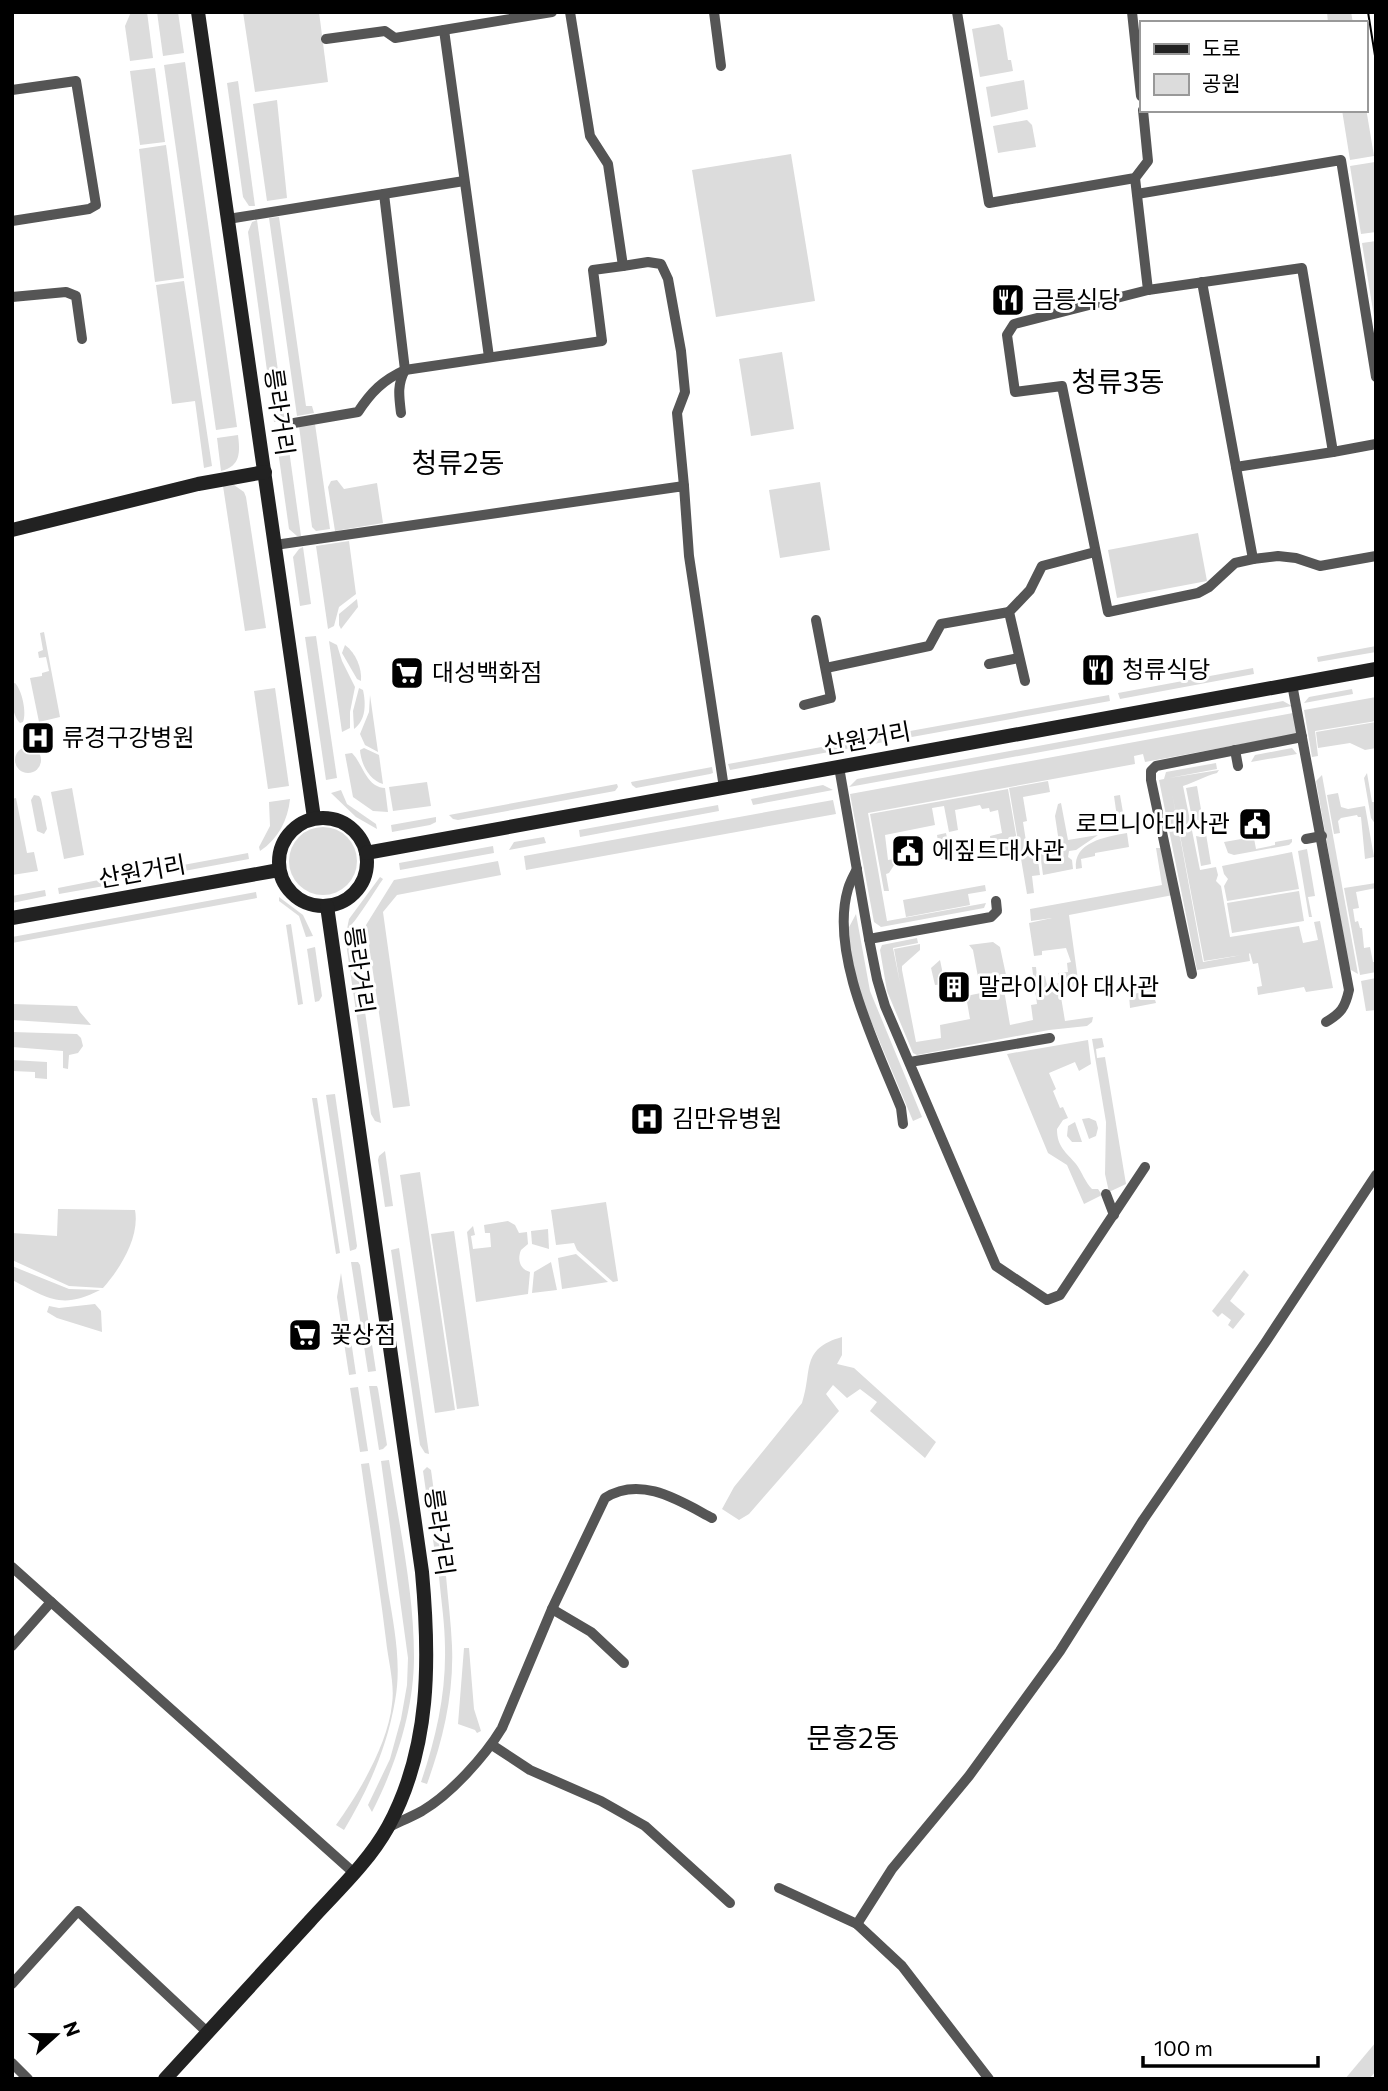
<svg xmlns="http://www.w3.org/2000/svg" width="1388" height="2091" font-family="Commissioner,'Noto Sans KR',sans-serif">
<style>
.green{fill:#dcdcdc;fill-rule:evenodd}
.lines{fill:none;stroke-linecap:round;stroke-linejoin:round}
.street{stroke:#555;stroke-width:10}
.secondary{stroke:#222;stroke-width:14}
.tram{stroke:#000;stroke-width:2}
.labels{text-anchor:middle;stroke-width:6;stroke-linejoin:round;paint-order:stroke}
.poi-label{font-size:24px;fill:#000;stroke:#fff;text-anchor:start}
.street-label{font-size:24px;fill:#000;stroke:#fff}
.quarter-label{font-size:28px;fill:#000;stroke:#fff}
</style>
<rect width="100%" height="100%" fill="#fff"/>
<g class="green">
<path d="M131,12H147L153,58L130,61L125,26Z"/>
<path d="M157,12H178L184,53L163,56Z"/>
<path d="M243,12H319L328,82L255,92Z"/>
<path d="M1327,12H1351L1353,23H1328Z"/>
<path d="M999,24L1003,28L1008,60H1011L1013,71L980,77L972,29Z"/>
<path d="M185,62L237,427L216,430L164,65Z"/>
<path d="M155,68L165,142L140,145L130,71Z"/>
<path d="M1024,80L1028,109L991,117L986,87Z"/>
<path d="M238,81L255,206H249L243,197L227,83Z"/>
<path d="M277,100L287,198L267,201L253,104Z"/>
<path d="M1365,102L1374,156L1350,160L1342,110H1365Z"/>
<path d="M1027,120L1032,125L1036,147L998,153L993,126Z"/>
<path d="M166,145L184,278L155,282L139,149Z"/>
<path d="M791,154L815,301L716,317L692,170Z"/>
<path d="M1375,162L1376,232L1361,234L1350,166Z"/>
<path d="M279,217L306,406H312L314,413L297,416L269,218Z"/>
<path d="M257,220L285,421L274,422L248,232L252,222Z"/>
<path d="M1376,241V329L1362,243Z"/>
<path d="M184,281L212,466L204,468L195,401L172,404L156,285Z"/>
<path d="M782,352L794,429L751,436L739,359Z"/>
<path d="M315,424L330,529L316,531L312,527L299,426Z"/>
<path d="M286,428L301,536H297L289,529L275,429Z"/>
<path d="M238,435C240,452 241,466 221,471L217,438Z"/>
<path d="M337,480L344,489L377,483L383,523L335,531L328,487L331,481Z"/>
<path d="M820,482L830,550L780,558L769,490Z"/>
<path d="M234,485L244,492L246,497L266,628L245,631L223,486Z"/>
<path d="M1198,533L1207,581L1117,598L1108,550Z"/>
<path d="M349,541L356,594L339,607L334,626L328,629L316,546Z"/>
<path d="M303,547L311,604L300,606L293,557L299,549Z"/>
<path d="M357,599L358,607L341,629L339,625V614Z"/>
<path d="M44,632L60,717L39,722L30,678L42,676V673L49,671L46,657L39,658L38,652L43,650L40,633Z"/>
<path d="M316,636L337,778L326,780L305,637Z"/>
<path d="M329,641L337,645L342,661L355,687L350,712V728L342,732Z"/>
<path d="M345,645C356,653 362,668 361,681L357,679L342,653Z"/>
<path d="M1376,646V652L1318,662L1317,657Z"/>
<path d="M1253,668L1254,674L1120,699L1118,693Z"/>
<path d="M15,683C22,690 27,713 23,722L20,723C11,714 12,696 12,684Z"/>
<path d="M275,688L289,786L268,789L254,691Z"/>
<path d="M359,688L363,690C366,704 366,720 354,729L353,711Z"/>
<path d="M1352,689L1353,694L1304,703L1309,697Z"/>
<path d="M370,695L378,752L365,745L360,734L369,712Z"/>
<path d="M1109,695L1110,701L730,770L728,764Z"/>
<path d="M1376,697V721L1315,731L1318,756L1312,757L1304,710Z"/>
<path d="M1283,701L1292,706L849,787L857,779Z"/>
<path d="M1293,713L1297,734L1145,762L1143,754L1134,756L1135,764L868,813L887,921L986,903L984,908L881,927L874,922L850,794Z"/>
<path d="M1376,722V748L1365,750L1350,743L1318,748L1316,732Z"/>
<circle cx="28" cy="760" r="13"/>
<path d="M364,748L379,755L383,784C369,780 361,764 360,750Z"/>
<path d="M1292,748L1297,754L1251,762L1255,755Z"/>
<path d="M352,753C363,764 366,787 385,788L388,812L373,811L353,797L345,754Z"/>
<path d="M1216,763L1217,769L1169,778L1219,770L1217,773C1205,776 1195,782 1183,786L1200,870L1216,867L1218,875L1216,881L1221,886L1230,937L1299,926L1303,943L1318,940L1314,922L1320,921L1333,988L1306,992L1304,987L1258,995L1257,987L1262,986L1258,963L1253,964L1250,953L1249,954L1250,961L1197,970L1159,780L1164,779L1166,772ZM1172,793L1204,961L1242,955L1203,962Z"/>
<path d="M712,767L713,773L710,774L636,788L632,785L631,782Z"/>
<path d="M1367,773L1372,802H1376V825L1371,818L1364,778Z"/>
<path d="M1322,775L1358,974L1351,970L1349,967L1316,781Z"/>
<path d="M1048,781L1050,792L1023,797L1027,821L1023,822L1028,854L1037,853L1040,875L1032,876L1034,893L1027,894L1009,788Z"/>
<path d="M427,782L431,806L393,811L389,787Z"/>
<path d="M617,784L618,787L615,791L458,820L453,819L449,815Z"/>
<path d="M823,785L833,790L753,805L751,799Z"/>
<path d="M1197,786L1203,821L1198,820L1193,823L1186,788Z"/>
<path d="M72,788L84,855L64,859L51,792Z"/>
<path d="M1008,789L1019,852L1011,853L1000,846L991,845L990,836L1002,833L998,810L990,812L989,808L982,809L980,805L955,810L958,830L949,832L944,806L932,808L935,825L885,835L888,860L901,858L902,860L896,862L889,873L886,874L889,891H884L870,814Z"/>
<path d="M341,790L347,804L376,824L377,829L356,817L331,793Z"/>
<path d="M1338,793L1341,807L1348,809L1365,806L1374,857L1365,859L1361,817H1358L1357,815L1341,818L1338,821L1340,833L1334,834L1327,795Z"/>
<path d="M34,795L39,796L41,799L47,829L44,834L37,831L31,800Z"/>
<path d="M1120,795L1126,830L1119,831L1114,796Z"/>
<path d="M16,798L27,853L34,852L38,871L12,875V799Z"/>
<path d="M290,799C288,820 278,839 260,851L259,847L270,826L269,802Z"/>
<path d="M833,800L836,814L526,870L524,856Z"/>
<path d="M1061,803L1068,840L1098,835L1076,850L1069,851L1068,857L1072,860L1073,869L1043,875L1040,853L1060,849L1055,816L1058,804Z"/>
<path d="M718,805L719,811L580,837L579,830Z"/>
<path d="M436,817V822L430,825L392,832L391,825Z"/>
<circle cx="323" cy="861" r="34"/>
<path d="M946,833L951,857L941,859L937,835Z"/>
<path d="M1127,833L1129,847L1095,853V856L1081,859L1082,868L1076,869C1073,842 1105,837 1127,833Z"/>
<path d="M1253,833L1256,849L1275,845V842L1292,839V842L1289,845L1234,855L1228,853L1224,842L1247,838V834Z"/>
<path d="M1206,834L1211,864L1201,866L1196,836L1201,837Z"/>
<path d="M544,837L546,843L509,850L514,842Z"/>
<path d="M493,846L494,853L400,870L399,863Z"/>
<path d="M1156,848H1161L1173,895L1069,915L1079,987L1043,992L1060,991L1065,1021L1093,1017L1092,1022L1087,1026L1049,1030L917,1055L913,1053L887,991L880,950L882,945L917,938L918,943L893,948L900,983L894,949L920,944V950L902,966V970L916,1042L941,1038L940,1025L970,1019L966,996L981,993L973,950L969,945L993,942L1000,947L1009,989L1004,990L1010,1025L1033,1020L1031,1005L1037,1004L1032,967H1036L1037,977L1045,976L1047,985L1059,983L1058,973L1068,972L1067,963L1071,962L1066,948L1042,951V955L1034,956L1029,923L1052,918L1031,921L1030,909L1162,885Z"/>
<path d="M1307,849L1315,896L1308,897L1312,917H1309L1298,851Z"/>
<path d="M1292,852L1299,889L1227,901L1224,886L1228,879L1224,874L1222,866Z"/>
<path d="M248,853L249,859L157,876L156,870Z"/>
<path d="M498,861L501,875L397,895L383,912L410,1106L393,1108L366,925L394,880Z"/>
<path d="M380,877L383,879C376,889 354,925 347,929L349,919Z"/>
<path d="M109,878L110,885L59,894L58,888Z"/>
<path d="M1376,883V888L1356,892L1359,908L1353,909L1355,922L1358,921L1360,928H1362L1364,948L1370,947L1373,962H1376V972L1360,975L1344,888Z"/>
<path d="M985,885L986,891L968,894L970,905L906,917L903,900Z"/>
<path d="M45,890L46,896L12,903V896Z"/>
<path d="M1299,891L1304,921L1232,933L1227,903Z"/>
<path d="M256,892L257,898L12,943V937Z"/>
<path d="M279,897L303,915L313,936L306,937L299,916L279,901Z"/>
<path d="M856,914L870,991L922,1117L913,1121L858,990L847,931Z"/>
<path d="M291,924L303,1004L298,1005L286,925Z"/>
<path d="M355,942L381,1123L375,1121L371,1114L346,943Z"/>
<path d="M315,947L322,996L319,1001L315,1002L307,949Z"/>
<path d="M940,960L945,984L935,985L931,968Z"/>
<path d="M1376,978V1010L1366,1011L1361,981Z"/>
<path d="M1152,990L1156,1003L1130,1008L1129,995Z"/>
<path d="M12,1004L77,1006L80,1012L91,1025L12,1020Z"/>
<path d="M12,1032L77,1034L81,1038L83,1046L78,1053L69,1055L68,1069L63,1068V1051L12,1047Z"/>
<path d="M1102,1038L1104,1047L1096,1049L1097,1058L1105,1057L1126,1184L1109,1192L1105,1174L1106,1122L1092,1039Z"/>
<path d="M1088,1040L1091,1064L1079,1071L1075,1062L1049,1073L1056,1089L1053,1091L1060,1108L1063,1107L1068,1118L1063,1120L1057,1129C1057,1147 1066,1152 1076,1164C1082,1172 1085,1182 1092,1189H1098L1102,1195L1084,1204L1067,1165L1048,1153L1007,1054Z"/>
<path d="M12,1060L47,1062V1079L35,1078V1072L12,1071Z"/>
<path d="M335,1094L357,1246L356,1249L350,1251L326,1095Z"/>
<path d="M312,1098H317L340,1253L336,1254Z"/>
<path d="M1089,1118L1096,1121L1098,1128L1096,1136L1089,1139L1082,1119Z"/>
<path d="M1075,1122L1082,1142H1072L1067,1136L1068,1126Z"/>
<path d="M385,1151L393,1206L385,1207L378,1160L379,1156Z"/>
<path d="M420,1172L455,1410L435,1413L400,1175Z"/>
<path d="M606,1202L618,1281L613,1282L577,1250L574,1243L556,1245L551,1210Z"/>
<path d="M58,1209L135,1210C140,1237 120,1269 103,1288L69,1286L12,1260V1233L57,1236Z"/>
<path d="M508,1221L515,1225L519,1233L527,1232L528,1244L521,1250C517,1260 520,1269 530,1272L528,1294L476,1302L467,1232L473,1226L475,1235L471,1236L473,1249L491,1247L490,1233H485L484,1225Z"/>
<path d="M548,1229L549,1249L532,1244L531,1231Z"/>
<path d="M454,1231L479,1406L457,1409L431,1234Z"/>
<path d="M399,1248L429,1454L425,1453L420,1445L391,1250Z"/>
<path d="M576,1254L608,1282L562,1289L558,1258Z"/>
<path d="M351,1262H358L360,1265L376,1371L368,1372Z"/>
<path d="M551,1262L557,1290L532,1293L534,1272Z"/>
<path d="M12,1266L69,1289L100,1290C61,1310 48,1298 12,1280Z"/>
<path d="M1244,1270L1249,1275L1230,1301L1245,1314L1233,1329L1228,1325L1231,1320L1222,1313L1218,1317L1212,1311Z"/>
<path d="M341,1273L356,1374L349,1375L337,1297Z"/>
<path d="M95,1304L101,1311L102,1332L57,1318L47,1312L49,1306L59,1308Z"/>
<path d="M842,1337V1355L837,1364L854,1368L936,1442L925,1458L870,1411L877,1402L860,1389L847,1398L833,1385L826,1394L839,1411L749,1514L739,1520L722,1509L734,1487L802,1403C813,1370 800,1349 842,1337Z"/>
<path d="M369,1386H377L378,1389L387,1445L383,1449L379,1450Z"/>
<path d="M358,1387L368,1451L360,1452L350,1388Z"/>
<path d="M389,1460C399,1525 414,1591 414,1657C414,1710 396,1765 372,1812L368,1805L390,1759L401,1719L407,1685L408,1658L381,1461Z"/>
<path d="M369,1463C376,1505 382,1547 388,1590C394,1627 402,1664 395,1701C387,1748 368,1790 344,1830L336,1825C359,1793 388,1744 392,1704C395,1684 388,1660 386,1640C379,1581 369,1523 361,1464Z"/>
<path d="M427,1467L431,1470L443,1559L439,1563L436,1560L423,1471Z"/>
<path d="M439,1576H446C448,1599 451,1623 452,1646C454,1694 443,1740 427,1784L421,1782C436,1738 446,1694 445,1648C445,1624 441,1600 439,1576Z"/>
<path d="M464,1648H469L474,1709L481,1731L477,1733L475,1730L458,1724Z"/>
<path d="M1376,2042V2071L1369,2079H1345Z"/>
</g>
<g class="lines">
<g class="street">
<path d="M714,12L721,66"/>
<path d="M957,12L989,203L1135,178L1148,161L1143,110"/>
<path d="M1132,12L1141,96"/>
<path d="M444,30L489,357"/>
<path d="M326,39L385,31L395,38L552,12"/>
<path d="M12,90L76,81L96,205L89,209L12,221"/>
<path d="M1135,178L1148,290L1014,324L1007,335L1015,392L1062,386L1108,612L1198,593L1209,587L1235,563L1253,559"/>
<path d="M384,194L405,370C397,385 399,396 401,413"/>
<path d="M1137,194L1341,160L1376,377"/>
<path d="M228,219L464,181"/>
<path d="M623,266L648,262L661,264L668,279L681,351L685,392L677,413L684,486"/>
<path d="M1202,282L1236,467L1333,452"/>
<path d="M1148,290L1302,268L1333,452L1376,444"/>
<path d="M12,297L66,292L76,296L82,339"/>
<path d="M294,423L358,412C371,392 383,380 405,370L602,341L593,270L623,266L608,164L590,136L570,12"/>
<path d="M1236,467L1253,559L1278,556L1296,558L1320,566L1376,556"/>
<path d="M275,545L684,486L689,556L724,788"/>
<path d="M989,664L1019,658"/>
<path d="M826,668L929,646L941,624L1009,612"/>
<path d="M1025,681L1009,612L1030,590L1042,566L1095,552"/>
<path d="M1292,684L1349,990C1345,1008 1341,1013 1326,1022"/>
<path d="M804,705L831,698L816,620"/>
<path d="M1235,750L1238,766"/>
<path d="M839,767L869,939L877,979L885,1006L996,1266L1047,1300L1060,1295L1145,1167"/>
<path d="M1306,839L1322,836"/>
<path d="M857,869C854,875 850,882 848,889C829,954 877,1048 901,1108L903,1124"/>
<path d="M869,939L991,917L997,911L996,901"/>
<path d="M1192,974L1151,780V771L1156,766L1302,737"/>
<path d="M910,1062L1050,1038"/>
<path d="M1106,1194L1114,1215"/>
<path d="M12,1567L354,1873"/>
<path d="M552,1609L591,1632L624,1663"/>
<path d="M12,1646L51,1602"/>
<path d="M492,1745L530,1770L601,1801L645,1826L730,1903"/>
<path d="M387,1828C399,1822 411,1817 422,1811C451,1794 485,1756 502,1728L552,1609L605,1498C641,1475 680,1501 712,1518"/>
<path d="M779,1888L857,1924L892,1869L969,1776L1060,1651L1143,1520L1265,1343L1376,1175"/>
<path d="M857,1924L902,1966L989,2079"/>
<path d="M12,1984L78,1911L207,2032"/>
<path d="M12,2063L28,2079"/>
</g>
<g class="secondary">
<path d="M198,12L314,818"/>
<path d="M12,530L198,484L265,472"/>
<circle cx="323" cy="862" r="44"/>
<path d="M366,853L1376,669"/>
<path d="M12,918L279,870"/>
<path d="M165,2079C213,2026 261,1974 309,1922C336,1892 368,1863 388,1827C431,1748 430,1659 422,1572L327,906"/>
</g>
<path class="tram" d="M1368,12L1376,62"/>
</g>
<defs>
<symbol id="restaurant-square" viewBox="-11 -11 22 22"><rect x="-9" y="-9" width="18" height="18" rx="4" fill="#000" stroke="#fff"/><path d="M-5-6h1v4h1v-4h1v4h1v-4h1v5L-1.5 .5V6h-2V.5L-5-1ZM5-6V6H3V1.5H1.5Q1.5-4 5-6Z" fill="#fff"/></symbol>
<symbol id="supermarket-square" viewBox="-11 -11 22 22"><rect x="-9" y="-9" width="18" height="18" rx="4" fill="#000" stroke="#fff"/><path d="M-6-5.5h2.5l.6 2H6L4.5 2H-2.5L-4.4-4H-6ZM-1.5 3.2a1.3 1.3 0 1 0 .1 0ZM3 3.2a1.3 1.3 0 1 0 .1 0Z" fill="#fff"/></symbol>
<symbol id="hospital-square" viewBox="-11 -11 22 22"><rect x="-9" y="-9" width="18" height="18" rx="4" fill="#000" stroke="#fff"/><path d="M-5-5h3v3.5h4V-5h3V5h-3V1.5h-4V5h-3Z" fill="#fff"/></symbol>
<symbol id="civic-square" viewBox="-11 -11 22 22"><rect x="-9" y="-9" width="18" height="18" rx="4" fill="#000" stroke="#fff"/><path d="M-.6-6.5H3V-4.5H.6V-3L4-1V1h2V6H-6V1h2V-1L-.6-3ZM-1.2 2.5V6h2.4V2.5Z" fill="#fff"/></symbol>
<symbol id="building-square" viewBox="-11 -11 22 22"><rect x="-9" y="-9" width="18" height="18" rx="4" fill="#000" stroke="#fff"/><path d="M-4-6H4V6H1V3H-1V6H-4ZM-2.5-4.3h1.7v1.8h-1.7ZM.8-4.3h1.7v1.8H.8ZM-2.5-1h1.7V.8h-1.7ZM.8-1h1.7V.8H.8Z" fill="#fff"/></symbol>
</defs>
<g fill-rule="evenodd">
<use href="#restaurant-square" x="989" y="281" width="38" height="38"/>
<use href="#restaurant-square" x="1079" y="651" width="38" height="38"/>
<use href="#supermarket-square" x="388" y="654" width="38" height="38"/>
<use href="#hospital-square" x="19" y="719" width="38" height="38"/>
<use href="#civic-square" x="1236" y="805" width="38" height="38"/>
<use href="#civic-square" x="889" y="832" width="38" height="38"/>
<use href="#building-square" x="935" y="968" width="38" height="38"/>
<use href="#hospital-square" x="628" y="1100" width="38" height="38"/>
<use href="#supermarket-square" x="286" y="1316" width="38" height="38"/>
</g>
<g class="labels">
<g class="poi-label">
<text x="1032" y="308">금릉식당</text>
<text x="1122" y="678">청류식당</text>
<text x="432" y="681">대성백화점</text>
<text x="62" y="746">류경구강병원</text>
<text x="1230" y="832" text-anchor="end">로므니아대사관</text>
<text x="932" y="859">에짚트대사관</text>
<text x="978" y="995">말라이시아 대사관</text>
<text x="672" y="1127">김만유병원</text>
<text x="330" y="1343">꽃상점</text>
</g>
<g class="street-label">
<text transform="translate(279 412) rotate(82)" y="8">릉라거리</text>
<text transform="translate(867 739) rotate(-10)" y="8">산원거리</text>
<text transform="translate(142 872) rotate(-10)" y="8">산원거리</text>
<text transform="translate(359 970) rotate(82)" y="8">릉라거리</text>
<text transform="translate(439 1532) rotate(82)" y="8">릉라거리</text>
</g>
<g class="quarter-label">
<text x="1118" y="392">청류3동</text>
<text x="458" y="473">청류2동</text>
<text x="853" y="1748">문흥2동</text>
</g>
</g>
<rect width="1388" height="2091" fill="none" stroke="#000000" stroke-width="28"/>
<rect x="1140" y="21" width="228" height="91" fill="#ffffff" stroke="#999999" stroke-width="2"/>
<rect x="1154" y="44" width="35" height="10" fill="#222222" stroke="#999999" stroke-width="2"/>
<text x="1202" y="56" font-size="21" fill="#000000">도로</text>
<rect x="1154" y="74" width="35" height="21" fill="#dcdcdc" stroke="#999999" stroke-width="2"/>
<text x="1202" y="91" font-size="21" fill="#000000">공원</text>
<g transform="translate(56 2035) rotate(69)" stroke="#ffffff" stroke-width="5" paint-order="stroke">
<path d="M0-5L12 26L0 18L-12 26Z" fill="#000000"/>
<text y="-10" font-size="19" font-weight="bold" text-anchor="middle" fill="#000000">N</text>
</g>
<path d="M1143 2056v10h175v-10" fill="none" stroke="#000000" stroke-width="3.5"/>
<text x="1154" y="2056" font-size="21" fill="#000000" stroke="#ffffff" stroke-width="5" paint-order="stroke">100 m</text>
</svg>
